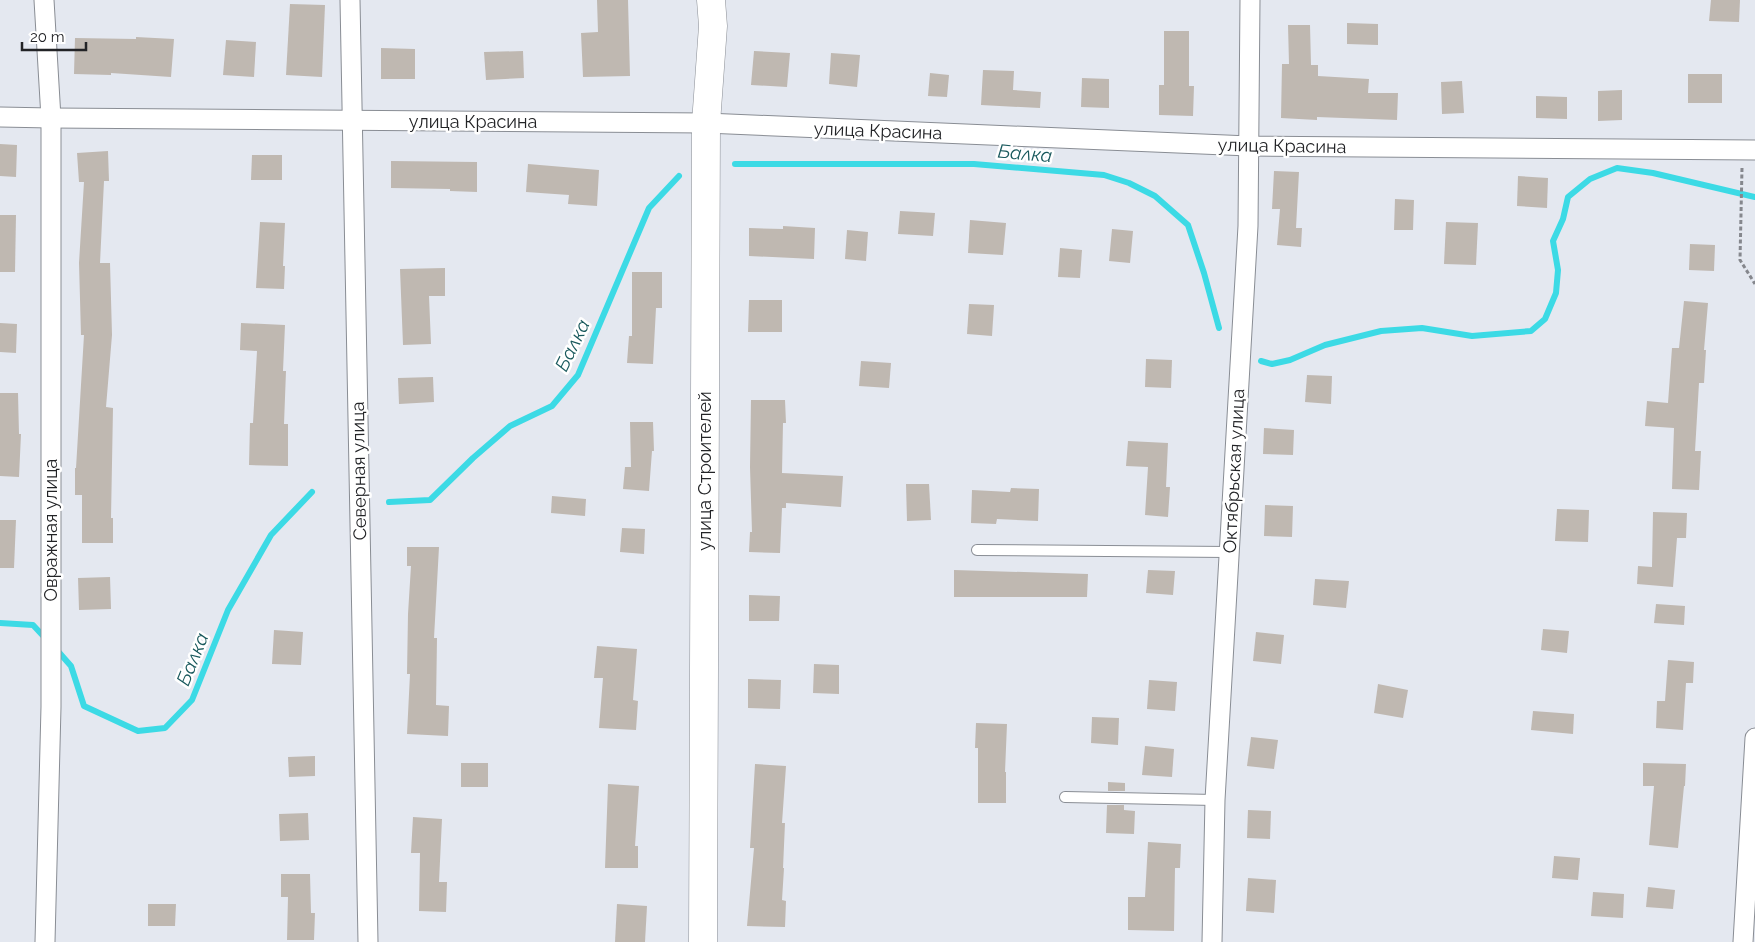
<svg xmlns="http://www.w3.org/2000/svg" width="1755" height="942" font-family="Raleway,sans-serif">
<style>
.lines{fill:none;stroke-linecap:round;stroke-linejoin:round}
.stream{stroke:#3cdae5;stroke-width:6}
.building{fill:#bfb8b1}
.lane-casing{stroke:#898d94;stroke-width:12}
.street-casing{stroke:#898d94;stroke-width:21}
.secondary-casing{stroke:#898d94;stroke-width:29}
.path{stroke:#85878d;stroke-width:3;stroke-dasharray:4 2.5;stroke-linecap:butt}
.lane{stroke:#fff;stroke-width:10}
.street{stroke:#fff;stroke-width:19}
.secondary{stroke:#fff;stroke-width:28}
.labels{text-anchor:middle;stroke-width:5;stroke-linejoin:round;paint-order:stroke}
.street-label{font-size:18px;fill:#222326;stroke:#fff}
.water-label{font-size:19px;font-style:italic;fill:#18585c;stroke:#fff}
</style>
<rect width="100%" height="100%" fill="#e4e8f0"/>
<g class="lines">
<g class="stream">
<path d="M735,164H974L1104,175L1129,183L1155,196L1188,225L1204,273L1219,328"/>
<path d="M1261,361L1272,364L1290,360L1325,345L1381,331L1422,328L1472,336L1531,331L1545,319L1556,293L1558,270L1553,241L1563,219L1568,197L1590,179L1617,168L1653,173L1755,197"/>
<path d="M389,502L430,500L473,458L510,426L552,406L578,375L649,208L679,176"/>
<path d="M0,623L33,625L47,640"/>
<path d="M56,649L71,666L84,706L138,731L165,728L192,700L228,610L271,535L312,492"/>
</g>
</g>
<g class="building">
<path d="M597,0H628L630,76L583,77L581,33L598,32Z"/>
<path d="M1711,0H1740L1739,22L1709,21Z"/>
<path d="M290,4L325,5L322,77L286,75Z"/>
<path d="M1347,23L1378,24V45L1347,44Z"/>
<path d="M1288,25H1310L1311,65H1318V76L1369,79L1368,93H1398L1397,120L1317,117V120L1281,118L1282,64H1289Z"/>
<path d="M1164,31H1189V86H1194L1193,116L1159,115V85H1164Z"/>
<path d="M136,37L174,39L171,77L111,73V75L74,74L75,38L136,39Z"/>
<path d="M226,40L256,42L254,77L223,75Z"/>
<path d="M381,48L415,49V79H381Z"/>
<path d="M523,51L524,78L486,80L484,52Z"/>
<path d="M754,51L790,53L787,87L751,85Z"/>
<path d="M831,53L860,55L857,87L829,84Z"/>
<path d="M983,70L1014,71L1013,90L1041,92L1040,108L981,105Z"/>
<path d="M930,73L949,75L947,97L928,96Z"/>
<rect x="1688" y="74" width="34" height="29"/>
<path d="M1082,78L1109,79V108L1081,107Z"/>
<path d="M1462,81L1464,113L1442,114L1441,82Z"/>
<path d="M1622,90V120L1598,121V91Z"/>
<path d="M1536,96L1567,97V119L1536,118Z"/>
<path d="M0,144L17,145L16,177L0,176Z"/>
<path d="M108,151L109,181H104L100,263H110L112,335L106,407L113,408L111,518H113V543H82V495H75V468H76L84,335H81L79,263L84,182H79L77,153Z"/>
<path d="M252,155H282V180H251Z"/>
<path d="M391,161L477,162V192L450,191V189L391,188Z"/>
<path d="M528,164L599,170L597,206L568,204L569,195L526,192Z"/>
<path d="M1274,171L1299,172L1296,228H1302L1301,247L1277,245L1280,209H1272Z"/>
<path d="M1518,176L1548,178L1547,208L1517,206Z"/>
<path d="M1395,199L1414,200L1413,230H1394Z"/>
<path d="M900,211L935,213L933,236L898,234Z"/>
<path d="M0,215H16L15,272H0Z"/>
<path d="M970,220L1006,223L1003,255L968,253Z"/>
<path d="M260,222L285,223L283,266H285L284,289L256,288Z"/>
<path d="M1446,222L1478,223L1476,265L1444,264Z"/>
<path d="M783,226L815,228L814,259L749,256V228L783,229Z"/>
<path d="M1112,229L1133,231L1130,263L1109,261Z"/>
<path d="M847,230L868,232L866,261L845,259Z"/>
<path d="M1690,244L1715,245L1714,271L1689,270Z"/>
<path d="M1060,248L1082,250L1080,278L1058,277Z"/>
<path d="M445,268V296H429L431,344L403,345L400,269Z"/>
<path d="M632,272H662V308H656L653,364L627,363L629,336H632Z"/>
<path d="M749,300H782V332H748Z"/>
<path d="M1684,301L1708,303L1704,350H1706L1704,383H1699L1695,451H1701L1699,490L1672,489L1674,428L1645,426L1647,401L1668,403L1672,348H1679Z"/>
<path d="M969,304L994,305L992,336L967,334Z"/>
<path d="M0,323L17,324L16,353L0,352Z"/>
<path d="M241,323L285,325L283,371H286L284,424H288V466L249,465L250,423H253L257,351L240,350Z"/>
<path d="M1146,359L1172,360L1171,388L1145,387Z"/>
<path d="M861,361L891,363L889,388L859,386Z"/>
<path d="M1307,375L1332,376L1331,404L1305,402Z"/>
<path d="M433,377L434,402L399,404L398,378Z"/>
<path d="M0,393H18L19,434H21L19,477L0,476Z"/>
<path d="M751,400H785L786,423H783L782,473L843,476L841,507L786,503V508H782L780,553L749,552L750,532H752L750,467Z"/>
<path d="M630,422H653L654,451H652L649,491L623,489L625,467H631Z"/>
<path d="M1264,428L1294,430L1293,455L1263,454Z"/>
<path d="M1128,441L1168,443L1166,487H1170L1168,517L1145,515L1148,467L1126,466Z"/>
<path d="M906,484H929L931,520L907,521Z"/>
<path d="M1011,488L1039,489L1038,521L997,519L996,524L971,523L972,490L1010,492Z"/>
<path d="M552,496L586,499L585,516L551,513Z"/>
<path d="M1265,505L1293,506L1292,537L1264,536Z"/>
<path d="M1557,509L1589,510L1588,542L1555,541Z"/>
<path d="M1653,512L1687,513L1686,538H1677L1673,587L1637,584L1638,566L1652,567Z"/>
<path d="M0,520H16L14,568H0Z"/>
<path d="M622,528L645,529L644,554L620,552Z"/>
<path d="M407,547H439L434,638H437L436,705L449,706L448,736L407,734L410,674H407L408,614L411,566H407Z"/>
<path d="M954,570L1088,574L1087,597H954Z"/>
<path d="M1148,570L1175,571L1173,595L1146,593Z"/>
<path d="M110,577L111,609L79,610L78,578Z"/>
<path d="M1315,579L1349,581L1346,608L1313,605Z"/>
<path d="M749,595L780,596L779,621H749Z"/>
<path d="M1656,604L1685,606L1684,625L1654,623Z"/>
<path d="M1543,629L1569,631L1567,653L1541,650Z"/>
<path d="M274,630L303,632L301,665L272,664Z"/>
<path d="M1256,632L1284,635L1281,664L1253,661Z"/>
<path d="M597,646L637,649L633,700L638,701L636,730L599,728L603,678H594Z"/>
<path d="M1668,660L1694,662L1693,683H1686L1683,730L1656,728L1657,701H1665Z"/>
<path d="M814,664L839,665V694L813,693Z"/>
<path d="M748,679L781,680L780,709L748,708Z"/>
<path d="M1149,680L1177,682L1175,711L1147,709Z"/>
<path d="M1378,684L1408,690L1403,718L1374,713Z"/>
<path d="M1533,711L1574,714L1573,734L1531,730Z"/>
<path d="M1092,717L1119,718L1118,745L1091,743Z"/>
<path d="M976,723L1007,724L1005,772H1006V803H978V748H975Z"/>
<path d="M1251,737L1278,740L1274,769L1247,766Z"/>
<path d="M1145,746L1174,749L1172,777L1142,775Z"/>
<path d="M315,756V776L289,777L288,757Z"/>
<rect x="461" y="763" width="27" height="24"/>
<path d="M1643,763L1686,764L1685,786H1684L1678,848L1649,845L1654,786H1643Z"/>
<path d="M755,764L786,766L782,823H785L783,868H784L782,900L786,901L785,927L747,926L754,848H750Z"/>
<path d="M1108,782L1125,783V791H1108Z"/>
<path d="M608,784L639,786L635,846H638V868H605Z"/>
<path d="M1107,805H1124V810L1135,811L1134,834L1106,833Z"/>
<path d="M1248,810L1271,811L1270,839L1247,838Z"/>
<path d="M308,813L309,840L280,841L279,814Z"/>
<path d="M413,817L442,819L439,882H447L446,912L419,911L420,853H411Z"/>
<path d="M1148,842L1181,844L1180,868H1175L1174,931L1128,930V897H1145Z"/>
<path d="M1554,856L1580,858L1578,880L1552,878Z"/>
<path d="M281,874H310L311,913H315L314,940H287L288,897H281Z"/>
<path d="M1248,878L1276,880L1274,913L1246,911Z"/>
<path d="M1648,887L1675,890L1673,909L1646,907Z"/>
<path d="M1593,892L1624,894L1623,918L1591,916Z"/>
<path d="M148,904H176L175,926H148Z"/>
<path d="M617,904L647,906L645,942H615Z"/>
</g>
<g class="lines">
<defs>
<g id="lane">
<path d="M977,550L1229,552"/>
<path d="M1065,797L1215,800"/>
</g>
<g id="street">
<path d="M44,0L51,118V707L45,942"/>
<path d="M350,0L368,942"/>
<path d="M0,117L51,118L706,123L1249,146L1755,150"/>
<path d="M1212,942L1215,800L1248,226L1250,0"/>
<path d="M1743,942L1755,738"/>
</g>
<path id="secondary" d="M703,942L706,123L713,26L711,0"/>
</defs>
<use href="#lane" class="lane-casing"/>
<use href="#street" class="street-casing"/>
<use href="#secondary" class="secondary-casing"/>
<path class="path" d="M1742,168L1740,260L1755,284"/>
<use href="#lane" class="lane"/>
<use href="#street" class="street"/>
<use href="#secondary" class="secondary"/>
</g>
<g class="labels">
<g class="street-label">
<text x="473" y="128">улица Красина</text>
<text transform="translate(878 131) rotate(2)" y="6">улица Красина</text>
<text transform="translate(1282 146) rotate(1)" y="6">улица Красина</text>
<text transform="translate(359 471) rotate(-91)" y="6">Северная улица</text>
<text transform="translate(705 471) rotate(-90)" y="6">улица Строителей</text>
<text transform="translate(1234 471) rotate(-87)" y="6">Октябрьская улица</text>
<text transform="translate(51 530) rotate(-90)" y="6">Овражная улица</text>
</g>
<g class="water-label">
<text transform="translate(1025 153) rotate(5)" y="7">Балка</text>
<text transform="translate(572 345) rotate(-64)" y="7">Балка</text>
<text transform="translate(192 659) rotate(-68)" y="7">Балка</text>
</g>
</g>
<path d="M22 42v8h64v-8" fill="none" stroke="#222326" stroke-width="2.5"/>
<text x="30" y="42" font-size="15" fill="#222326" stroke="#ffffff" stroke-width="4" paint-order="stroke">20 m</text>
</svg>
